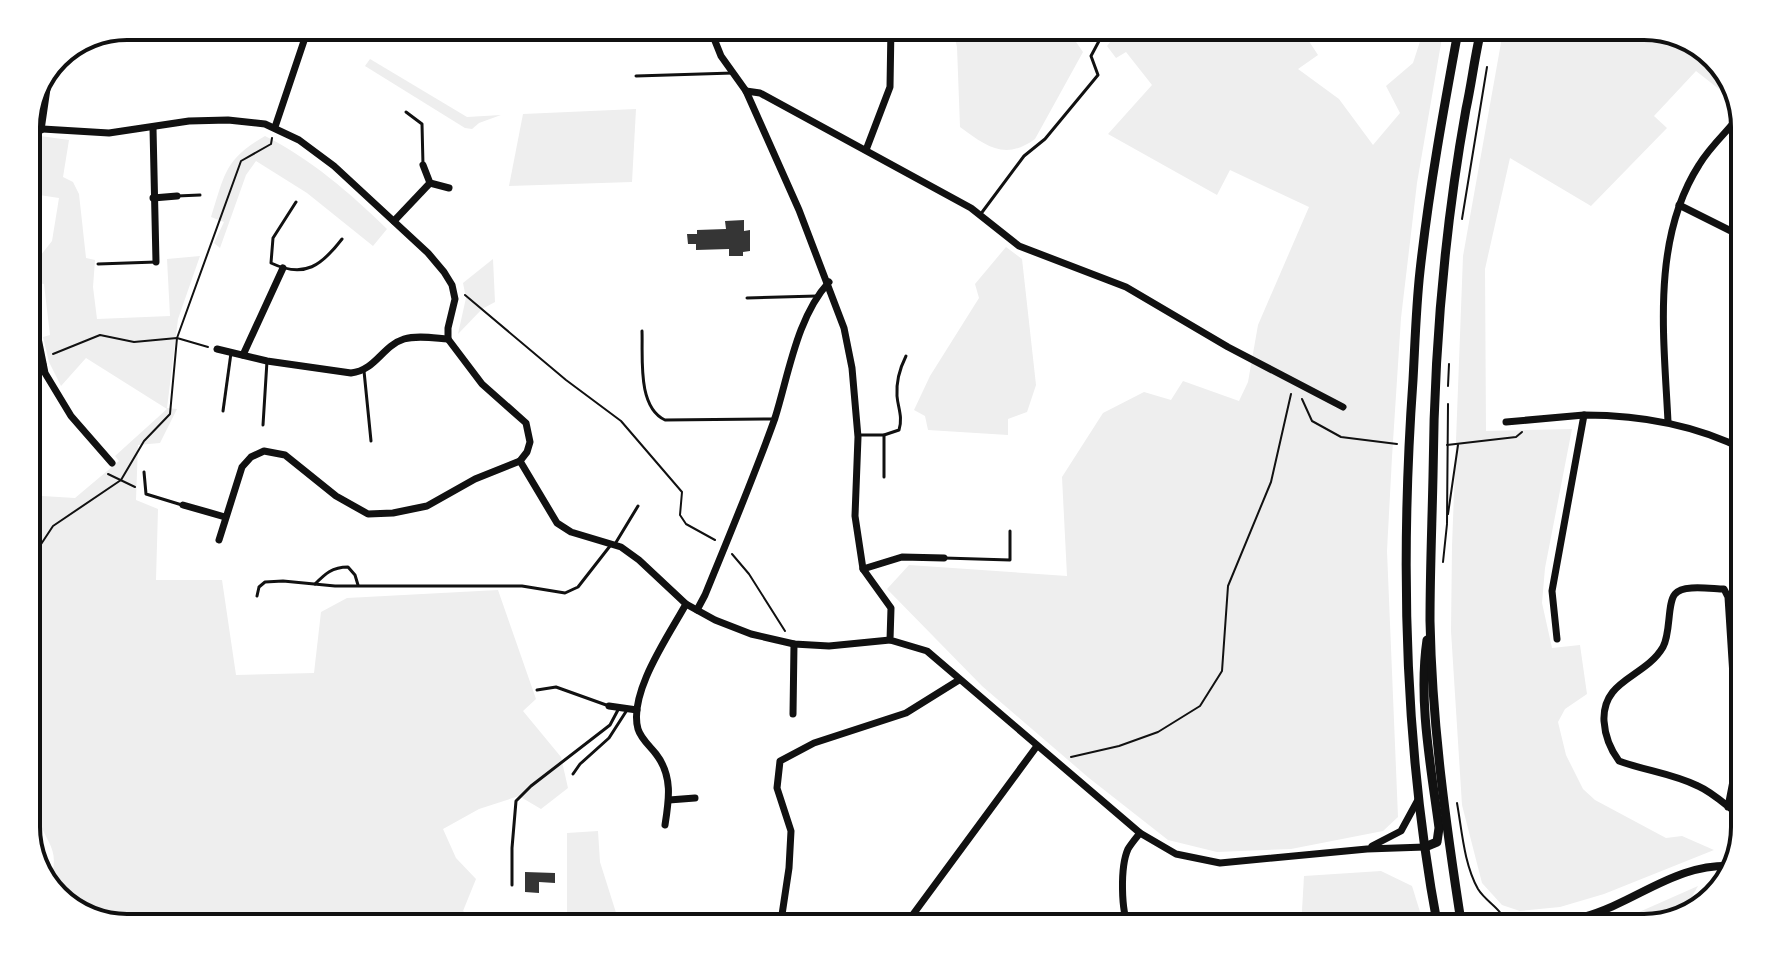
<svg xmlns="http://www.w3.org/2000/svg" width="1771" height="954" font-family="'DM Sans',sans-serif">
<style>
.green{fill:#eee}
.building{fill:#353535}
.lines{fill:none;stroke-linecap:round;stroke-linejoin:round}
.path{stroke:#111;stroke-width:2}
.service{stroke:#111;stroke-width:3}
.minor{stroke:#111;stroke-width:7}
.tertiary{stroke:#111;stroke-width:8}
.secondary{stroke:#111;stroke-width:9}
.rim{fill:none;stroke:#111;stroke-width:4}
</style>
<rect width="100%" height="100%" fill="#fff"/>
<g class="green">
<path d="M952,26H1065L1083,52L1035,139C1005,161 986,146 960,127L957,47Z"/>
<path d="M1123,26H1299L1318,55L1298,69L1339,99L1373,145L1400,113L1386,86L1413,63L1425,26H1444L1417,183L1401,318L1392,457L1387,551L1398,817L1383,831L1291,849L1217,852L1168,840L1089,778L982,686L887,589L909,565L1067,576L1062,477L1103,413L1144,392L1171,400L1183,381L1239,401L1248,382L1258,325L1309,207L1230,170L1217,195L1108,134L1152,85L1126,52L1116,58L1107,46Z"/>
<path d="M1504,26H1644L1689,37L1728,71L1736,96L1733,100L1696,71L1654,116L1667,128L1591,206L1510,158L1485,269L1486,431L1572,429L1545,568L1542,603L1552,648L1580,645L1587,694L1565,709L1558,722L1566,755L1583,789L1595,800L1666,838L1682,836L1714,850L1604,894L1560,907L1520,911L1502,905L1482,883L1462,805L1451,631L1452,546L1463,256Z"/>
<path d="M370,59L467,117L501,115L479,123L472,129L465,128L365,66Z"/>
<path d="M636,109L632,182L509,186L523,114Z"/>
<path d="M26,134L69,140L63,177L73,182L79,194L86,258L95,260L93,287L97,319L170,316L167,259L200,256L178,319L167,408L177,409L160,443L138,445L136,500L158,509L156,580H222L236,675L314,673L321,612L347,598L498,590L536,699L523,711L561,757L568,788L541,809L519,796L479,809L443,829L456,858L476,879L463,911L486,928H201L76,911L43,883L39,872L53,870C57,849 47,842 40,823C30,796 32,745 30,715L26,714V495L75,498L119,461L115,456L167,409L86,358L61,386L49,362L43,337L50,335L44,284L38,283L33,265L52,241L59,198L26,193Z"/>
<path d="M265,136C312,160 349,192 387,229L373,246L307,193L256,161L246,175L220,248L214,243L224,222L211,217C225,174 224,160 265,136Z"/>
<path d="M1006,247L1022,259L1036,385L1027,412L1008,419V435L928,430L925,416L914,410L930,376L979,298L975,284Z"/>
<path d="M493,259L495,302L482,309L458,334L466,298L463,283Z"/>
<path d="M598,831L600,862L618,919L603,928H567V833Z"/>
<path d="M1381,871L1412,886L1425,928H1301L1304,876Z"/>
<path d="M1698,886L1680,917L1644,928H1603Z"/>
</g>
<g class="building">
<path d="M744,220V231L750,230V251L743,252V256H729V249L696,250V244H688L687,234H697V230L726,229L725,221Z"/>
<path d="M525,872L555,873V883L539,882V893L525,892Z"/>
</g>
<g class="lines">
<g class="path">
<path d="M1462,219L1487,67"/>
<path d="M465,295L566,380L621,421L682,492L680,515L686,524L715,540"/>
<path d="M53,354L100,335L134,342L177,338L208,347"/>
<path d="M1448,386L1449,364"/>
<path d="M1302,399L1312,421L1341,437L1397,444"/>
<path d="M1730,432L1745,413"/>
<path d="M1447,445L1516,437L1522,432"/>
<path d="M108,474L135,487"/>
<path d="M1448,514L1458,445"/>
<path d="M1447,523L1448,404"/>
<path d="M732,554L749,574L785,631"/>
<path d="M1443,562L1447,524"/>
<path d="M26,567L53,526L121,480L144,441L170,414L177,338L241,161L271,144L272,138"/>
<path d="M1071,757L1119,746L1158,732L1200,706L1222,671L1228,586L1271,482L1291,394"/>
<path d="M1457,803C1462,831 1464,864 1478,889C1486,902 1501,908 1506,923"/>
</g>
<g class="service">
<path d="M636,76L733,73"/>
<path d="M406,112L422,124L423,165"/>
<path d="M177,196L200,195"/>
<path d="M296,202L273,238L271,263C305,279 322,265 342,239"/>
<path d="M980,215L1024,156L1045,139L1098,75L1091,56L1107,26"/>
<path d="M98,264L156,262"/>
<path d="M747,298L817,296"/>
<path d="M642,331C643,357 637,407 665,420L774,419"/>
<path d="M364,371L371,441"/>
<path d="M223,411L231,353"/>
<path d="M263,425L267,361"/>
<path d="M858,435H884L899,430C903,417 898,408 897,396C896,382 900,368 906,356"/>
<path d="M884,435V477"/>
<path d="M144,472L146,494L182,505"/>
<path d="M615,544L638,506"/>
<path d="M944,558L1010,560V531"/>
<path d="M315,584C325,574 332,567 348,567L355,575L358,585"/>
<path d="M257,596L259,587L265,582L283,581L335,586H522L565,593L578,587L610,546"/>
<path d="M537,690L556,687L609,706"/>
<path d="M573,774L580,764L609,738L627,710"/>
<path d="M512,885V848L516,801L531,786L610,725L619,708"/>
</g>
<g class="minor">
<path d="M709,26L721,56L746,91L799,210L844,328L852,368L858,437L855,516L863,569L891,608L890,640L927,651L1140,833L1176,854L1220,863L1367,849L1425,847"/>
<path d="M1362,26V34"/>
<path d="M746,91L760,93L971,208L1019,246L1126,287L1228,347L1343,407"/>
<path d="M275,127L309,26"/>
<path d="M26,128L109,133L189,121L228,120L265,124L299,140L334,166L428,253L444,272L452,285L455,299L448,328V339L482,384L526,423L530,442L527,452L520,461L557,523L571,532L621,547L639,560L686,604L715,620L751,634L794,644L829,646L890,640"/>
<path d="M153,128L156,262"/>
<path d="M41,130L50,68"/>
<path d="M866,150L890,87L891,26"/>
<path d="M423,165L430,183L449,188"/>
<path d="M153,198L177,196"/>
<path d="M1679,205L1745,238"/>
<path d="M394,221L430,183"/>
<path d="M26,278L45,373L71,416L112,463"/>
<path d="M217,349L267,361L351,373C376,370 382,346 404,339C417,335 434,338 448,339"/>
<path d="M243,355L283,268"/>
<path d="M26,364L43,365"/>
<path d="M1506,422L1584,415"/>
<path d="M1668,422C1664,338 1651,240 1699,165C1711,145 1728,131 1742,113"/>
<path d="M183,505L225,517"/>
<path d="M219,540L242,467L251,457L264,451L285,455L336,496L368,514L393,513L427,506L475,479L520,461"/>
<path d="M863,569L902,557L944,558"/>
<path d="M697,610L705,595C729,536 754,477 775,418C789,373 797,317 829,282"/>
<path d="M1557,639L1552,591L1584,415C1640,415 1694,424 1745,450"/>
<path d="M609,706L637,710"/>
<path d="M793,714L794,644"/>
<path d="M669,800L695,798"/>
<path d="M1728,807L1738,755L1728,597L1724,589C1712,589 1683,584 1675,594C1667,603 1671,633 1663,647C1645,678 1602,679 1604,721C1605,736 1610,749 1619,761C1646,771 1671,773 1698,786C1716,794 1729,809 1745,819"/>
<path d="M665,825C669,800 673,776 656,754C650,746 641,739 638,729C628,693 669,635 686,604"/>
<path d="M1372,846L1401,831L1419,798"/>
<path d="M781,920L797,928"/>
<path d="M780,928L789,868L791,831L777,788L780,761L814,743L906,713L959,680"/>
<path d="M903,928L1037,746"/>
<path d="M1129,928C1121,911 1120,867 1128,849C1131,844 1136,838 1140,833"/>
</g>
<path class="tertiary" d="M1515,928C1538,925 1562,923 1583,917C1638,902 1675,862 1736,866"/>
<g class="secondary">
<path d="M1425,847L1437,842L1439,828C1431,767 1418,701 1427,640"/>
<path d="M1438,928C1404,748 1400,562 1413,380C1415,344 1416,307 1420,271C1429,189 1444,107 1459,26"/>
<path d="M1462,928C1446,826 1432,724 1430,621C1430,573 1432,524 1433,476C1434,352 1444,231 1466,109C1472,82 1475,53 1482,26"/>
</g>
</g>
<path d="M0 0H1771V954H0ZM127 40H1644A87 87 0 0 1 1731 127V827A87 87 0 0 1 1644 914H127A87 87 0 0 1 40 827V127A87 87 0 0 1 127 40Z" fill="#fff" fill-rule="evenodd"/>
<path class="rim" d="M127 40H1644A87 87 0 0 1 1731 127V827A87 87 0 0 1 1644 914H127A87 87 0 0 1 40 827V127A87 87 0 0 1 127 40Z"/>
</svg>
